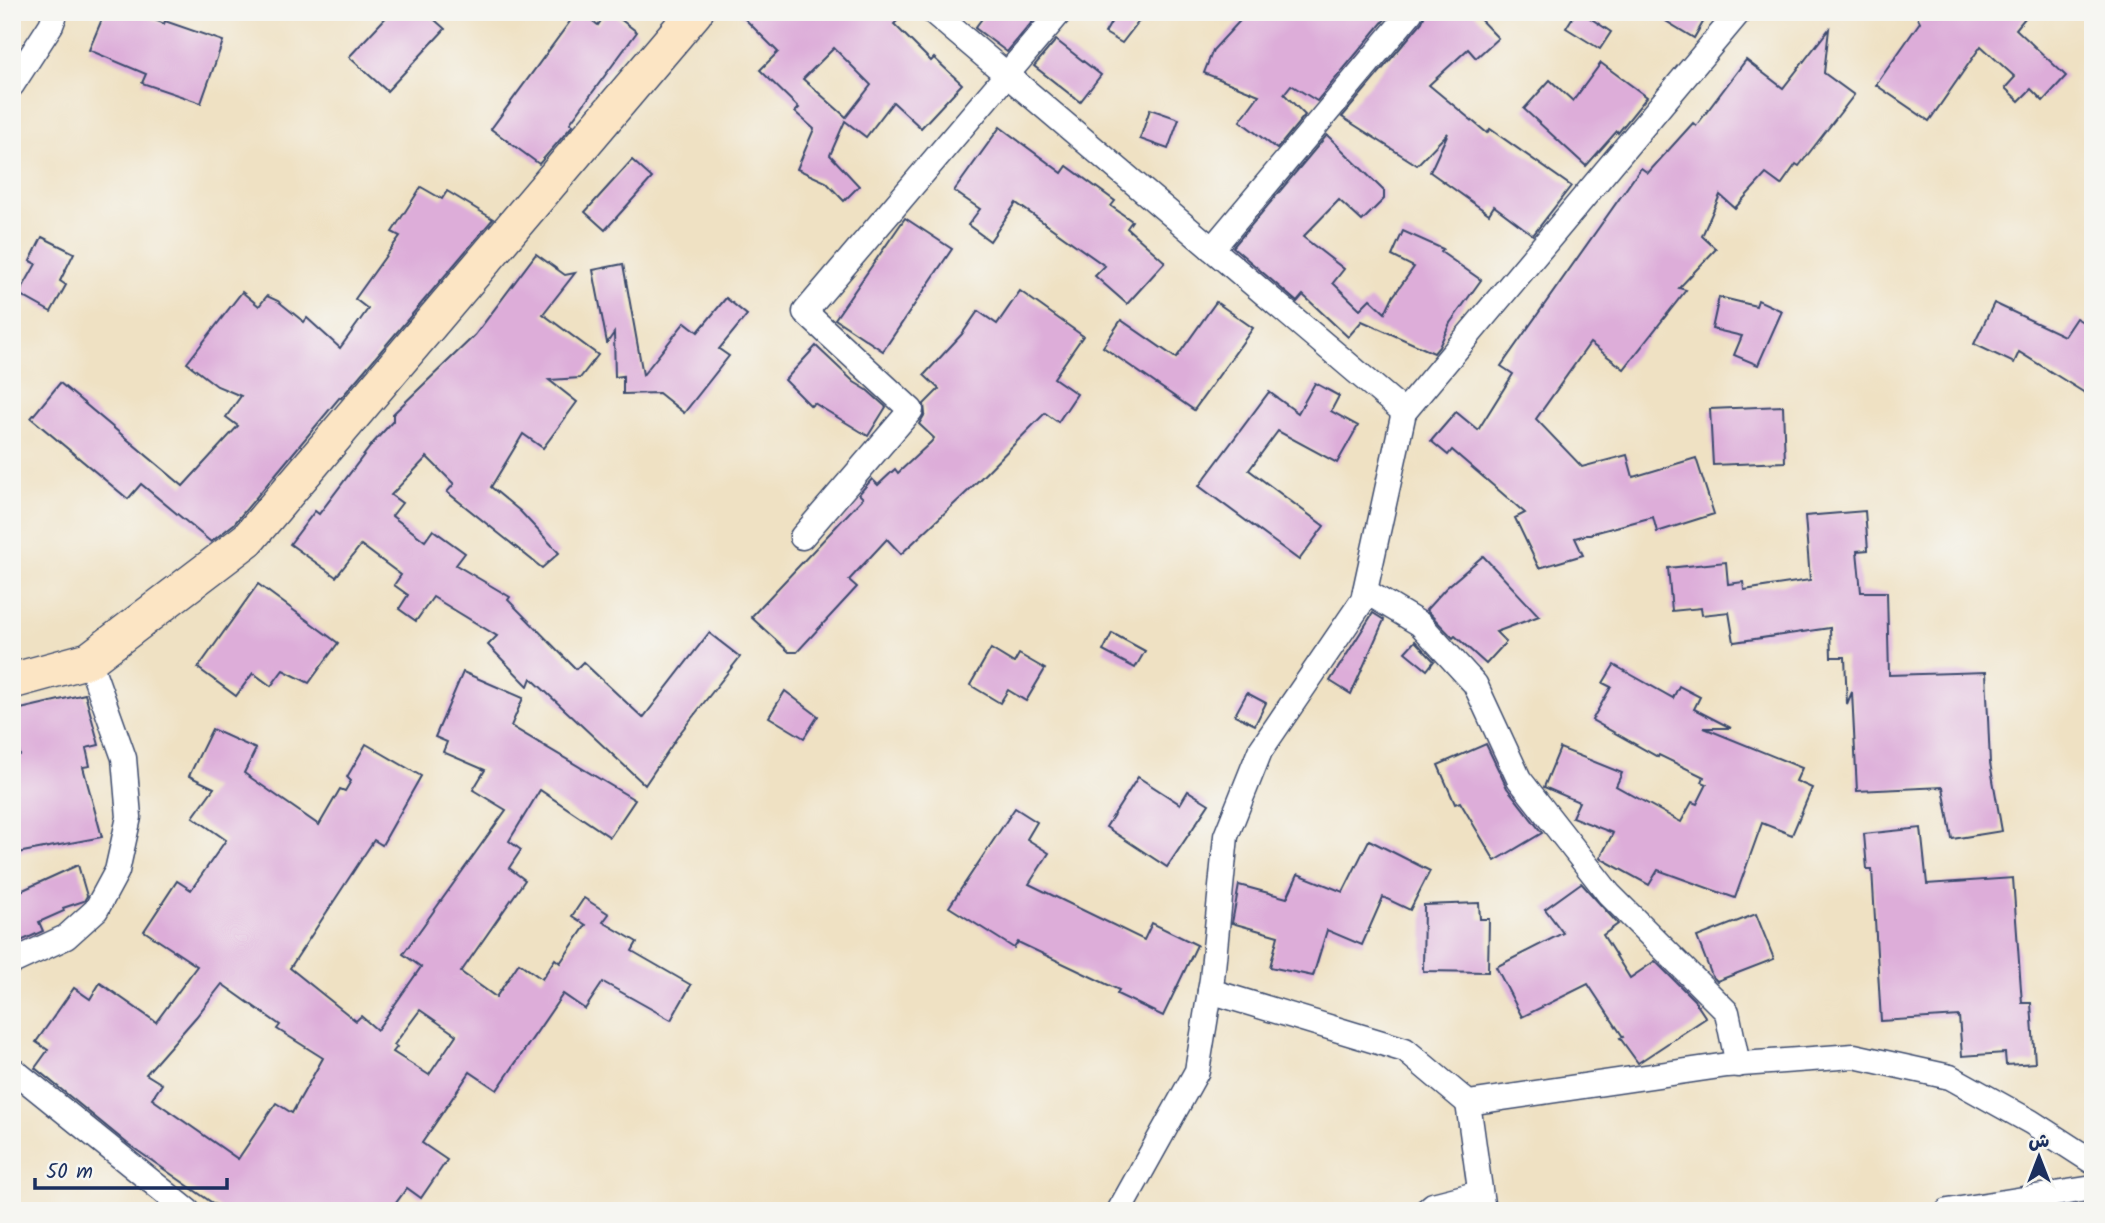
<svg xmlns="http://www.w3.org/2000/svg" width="2105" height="1223" font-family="Kalam,'Playpen Sans Arabic',sans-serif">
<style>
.building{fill:#ddadd9;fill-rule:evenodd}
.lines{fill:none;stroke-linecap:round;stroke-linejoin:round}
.street-casing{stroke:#3b4a6d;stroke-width:27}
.secondary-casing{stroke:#3b4a6d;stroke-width:38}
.street{stroke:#fff;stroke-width:24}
.secondary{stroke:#fce5c4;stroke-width:35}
</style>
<rect width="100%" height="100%" fill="#f6f6f2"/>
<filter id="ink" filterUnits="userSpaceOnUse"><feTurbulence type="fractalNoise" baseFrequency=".0143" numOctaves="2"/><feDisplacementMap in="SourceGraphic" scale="14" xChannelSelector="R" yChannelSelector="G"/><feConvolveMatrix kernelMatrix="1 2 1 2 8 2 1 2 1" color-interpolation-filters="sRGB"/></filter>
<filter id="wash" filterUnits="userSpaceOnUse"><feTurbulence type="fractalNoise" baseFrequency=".00686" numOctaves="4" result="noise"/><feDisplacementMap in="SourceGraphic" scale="28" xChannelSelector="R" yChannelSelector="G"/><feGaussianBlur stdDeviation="1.57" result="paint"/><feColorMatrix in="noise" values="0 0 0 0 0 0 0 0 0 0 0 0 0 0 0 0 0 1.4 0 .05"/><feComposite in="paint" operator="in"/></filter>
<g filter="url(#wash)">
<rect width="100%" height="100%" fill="#efe1c3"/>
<g id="blocks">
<g class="building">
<path d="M105,12H137L164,24L165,21L223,41L201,103L142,83L146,74L89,50Z"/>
<path d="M391,12H426L445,29L387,91L349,57Z"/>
<path d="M577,12H581L598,25L607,12H611L637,32L570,123L573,125L539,164L491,129Z"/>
<path d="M738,12H906L894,24L931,61L934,58L962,84L921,128L893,102L866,137L845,121L830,155L859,186L844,201L826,182L797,169L814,129L795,112L799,108L760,70L778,52ZM834,48L871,85L846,117L803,79Z"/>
<path d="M987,12H1021L1033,21L1007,52L975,28Z"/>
<path d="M1117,12H1146L1122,43L1105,33Z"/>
<path d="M1248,12H1391L1317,101L1291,85L1284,94L1305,115L1277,149L1240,121L1259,95L1204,73L1213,50Z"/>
<path d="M1426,12H1473L1498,38L1476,58L1468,49L1429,85L1487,133L1490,129L1571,186L1533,235L1494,206L1489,214L1430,172L1448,133L1417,165L1342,117L1422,22Z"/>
<path d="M1576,12H1581L1611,32L1600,49L1566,28Z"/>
<path d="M1651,12H1709L1694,38Z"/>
<path d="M1915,12H2030L2016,29L2066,76L2043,101L2031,89L2019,101L2005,88L2015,77L1981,46L1929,121L1876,85L1920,22Z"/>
<path d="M1829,29L1824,73L1854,95L1799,166L1796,164L1781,185L1766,174L1735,208L1720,195L1702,236L1716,249L1679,288L1686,290L1624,369L1590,343L1536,419L1582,467L1627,455L1633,477L1696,458L1714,514L1657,532L1653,517L1575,538L1583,555L1539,568L1515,518L1525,513L1452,450L1448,455L1431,441L1456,412L1478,430L1513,374L1501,366L1641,168L1648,173L1693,123L1696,126L1746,60L1783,88Z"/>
<path d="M1056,40L1101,75L1080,102L1034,66Z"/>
<path d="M1601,63L1647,97L1618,133L1617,131L1586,166L1524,109L1550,80L1573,101Z"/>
<path d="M1150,109L1179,119L1168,149L1140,139Z"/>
<path d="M1000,127L1062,173L1067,166L1115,201L1111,206L1132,221L1127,228L1165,262L1127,304L1095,276L1105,266L1016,203L990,241L968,225L980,209L954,191Z"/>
<path d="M1327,135L1384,191V199L1362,221L1339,200L1303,237L1344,269L1333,283L1360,309L1370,299L1385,313L1392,298L1414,267L1392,256L1403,231L1443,249L1441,252L1481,280L1450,323L1439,347L1434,353L1362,321L1348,337L1303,295L1297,302L1233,247Z"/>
<path d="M632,160L652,178L605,230L585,212Z"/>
<path d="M421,187L442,199L447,191L493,219L341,398L340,397L234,524L211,542L141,484L128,499L31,418L60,383L183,486L238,426L226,417L241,396L217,386L187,363L242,292L259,306L267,296L278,301L304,322L307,318L340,348L368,309L355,299L400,236L392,232Z"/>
<path d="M905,218L952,249L883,351L835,319Z"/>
<path d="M42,237L74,253L60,281L66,285L51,312L19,294L36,264L30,261Z"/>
<path d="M536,254L565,275L575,273L543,314L598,355L580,378L549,380L577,402L543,448L523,434L491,487L520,511L559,553L542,568L447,492L454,484L427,457L391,495L402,503L392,516L425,541L433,530L465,553L456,565L510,597L508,600L576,669L583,662L643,718L709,633L740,657L680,733L645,785L531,678L528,686L488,645L497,636L433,597L416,621L399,609L408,595L394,585L401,575L361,545L336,577L290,544L315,511L319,514L373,443L393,421V414L475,335Z"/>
<path d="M623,264L643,375L685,322L698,332L726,298L747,315L719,349L729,356L684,413L659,393L623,394V376L615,377L614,333L607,343L593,270Z"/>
<path d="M1020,291L1083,336L1054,378L1077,394L1058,422L1045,413L968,491L901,554L887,539L849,580L857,587L797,652H789L751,617L863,498L859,494L872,479L878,485L895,469L898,473L931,442L934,438L919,424L925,414L924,404L939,389L924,375L962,334L978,311L997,324Z"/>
<path d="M1719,297L1756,306L1758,300L1782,311L1758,365L1734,355L1742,336L1712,329Z"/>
<path d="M1216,302L1253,328L1194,410L1103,347L1121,320L1176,358Z"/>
<path d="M1994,303L2064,336L2076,318L2093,328V398L2019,352L2014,363L1974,344Z"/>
<path d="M816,346L854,382L867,390L886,407L868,436L814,403L811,406L785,380Z"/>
<path d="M1315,383L1339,396L1331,411L1358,426L1337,463L1278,431L1249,470L1324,526L1299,560L1199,486L1269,392L1298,413Z"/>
<path d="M1783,406L1785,462L1713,465L1710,409Z"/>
<path d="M1865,511L1868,550L1857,551L1861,592H1887L1889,675L1986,672L1990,763L2002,831L1952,839L1943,787L1857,791L1852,692L1847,704L1845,657H1831L1830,628L1734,642L1729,612L1702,615L1701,608L1672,611L1668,568L1726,562L1728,584L1743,582L1744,590L1810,580L1805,516Z"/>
<path d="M1483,556L1539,616L1496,632L1506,642L1486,664L1455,636L1453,638L1426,610L1446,588Z"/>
<path d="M258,584L338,643L309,683L283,670L271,686L253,673L236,696L198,668Z"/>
<path d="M1373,613L1384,620L1351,694L1330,681Z"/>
<path d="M1112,633L1145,651L1135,668L1103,651Z"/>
<path d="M1415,641L1434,661L1427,670L1405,652Z"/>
<path d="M991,649L1014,663L1019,654L1045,669L1026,701L1008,690L1000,703L970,685Z"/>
<path d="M1614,665L1673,698L1679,686L1700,697L1694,709L1731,728H1704L1802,768L1796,781L1812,788L1792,835L1762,823L1735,898L1658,870L1649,885L1600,858L1613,833L1572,817L1579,802L1544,787L1560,748L1622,773L1616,786L1681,822L1692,802L1697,804L1707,784L1702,782L1704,777L1659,755L1658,757L1592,720L1611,687L1603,683Z"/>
<path d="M463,672L523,698L511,726L635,800L610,837L540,790L509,841L521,850L509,868L525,880L461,972L496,997L519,963L542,979L555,959L560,963L586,925L572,916L584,898L609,914L603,922L637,942L632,951L691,985L671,1020L603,982L585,1009L563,994L497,1090L470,1072L422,1143L447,1160L421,1198L407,1188L390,1211H224L128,1144L35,1068L48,1050L36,1042L74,988L90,999L100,983L156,1022L197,966L144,931L177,881L191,890L226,840L193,817L214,788L189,776L212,729L256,749L244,773L319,825L340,789L345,791L351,781L347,777L366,744L421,776L382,845L374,840L290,968L356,1021L361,1016L377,1030L421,967L403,954L506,810L473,790L485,770L443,752L447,742L435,737ZM222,984L280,1025L277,1029L323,1058L292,1113L276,1103L238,1159L152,1099L162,1084L146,1074L196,1017ZM420,1010L456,1035L429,1075L393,1052L397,1047L394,1045Z"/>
<path d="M785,691L818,716L804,738L769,717Z"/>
<path d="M1247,693L1266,703L1255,725L1235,715Z"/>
<path d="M85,694L99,745L86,748L90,766L83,767L102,837L12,854V756L20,755L12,721V711Z"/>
<path d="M1486,744L1507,788L1542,833L1495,861L1460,802L1455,804L1438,765Z"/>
<path d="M1138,777L1180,804L1188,791L1209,804L1167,867L1106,827Z"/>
<path d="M1015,808L1037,822L1027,839L1049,853L1029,884L1144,940L1152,923L1197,945L1163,1016L1117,994L1119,990L1018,942L1014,948L949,907Z"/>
<path d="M1921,828L1927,884L2013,878L2022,1003H2031L2035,1063L2006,1065L2005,1053L1962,1056L1959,1016L1881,1021L1872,869H1867L1864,834Z"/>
<path d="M1369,840L1430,871L1410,910L1383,897L1362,945L1327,930L1313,976L1270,967L1278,936L1232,923L1239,885L1287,898L1298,874L1343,892Z"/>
<path d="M78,865L87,896L84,901L63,908L64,911L39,922L43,931L12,945V895Z"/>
<path d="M1581,883L1618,924L1603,935L1630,978L1655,961L1694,1000L1706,1018L1638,1063L1620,1038L1623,1037L1588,984L1522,1017L1496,967L1563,933L1545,909Z"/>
<path d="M1479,903L1480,919H1489L1488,972L1423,971L1424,905Z"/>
<path d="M1756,914L1774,959L1717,981L1712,976L1697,937Z"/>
</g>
</g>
</g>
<g filter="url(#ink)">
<use href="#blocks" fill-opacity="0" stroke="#3b4a6d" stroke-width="2"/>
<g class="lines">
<defs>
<g id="street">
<path d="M933,12L1404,412"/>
<path d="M12,85L51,25L56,12"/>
<path d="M1212,249L1411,12"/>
<path d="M802,537L911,410L805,312L1060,12"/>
<path d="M1365,591L1420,624L1475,684L1519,779L1609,894L1727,1012L1738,1065"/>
<path d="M12,962L66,937L96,910L117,871L129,817L124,758L89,660"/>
<path d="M1210,991L1405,1050L1468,1103L1727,1065L1854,1056L1950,1077L2031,1122L2093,1162"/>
<path d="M12,1069L188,1211"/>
<path d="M1468,1103L1483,1211"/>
<path d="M1119,1211L1197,1071L1212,979L1226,836L1260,751L1363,600L1404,412L1739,12"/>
<path d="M1426,1211L1433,1205L1480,1193"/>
<path d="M1948,1211L2093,1188"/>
</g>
<path id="secondary" d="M12,681L89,660L248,539L695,12"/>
</defs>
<use href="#street" class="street-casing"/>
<use href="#secondary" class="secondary-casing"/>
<use href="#street" class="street"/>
<use href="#secondary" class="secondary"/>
</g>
</g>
<rect width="2105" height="1223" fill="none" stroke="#f6f6f2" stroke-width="42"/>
<g transform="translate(2039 1157)" stroke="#f6f6f2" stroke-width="5" paint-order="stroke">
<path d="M0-5L12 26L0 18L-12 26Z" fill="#1b2f5e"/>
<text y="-10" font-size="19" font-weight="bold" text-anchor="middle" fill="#1b2f5e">ش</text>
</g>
<path d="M35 1178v10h192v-10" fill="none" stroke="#1b2f5e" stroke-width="3.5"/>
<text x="46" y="1178" font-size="21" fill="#1b2f5e" stroke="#f6f6f2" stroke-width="5" paint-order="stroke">50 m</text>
</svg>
